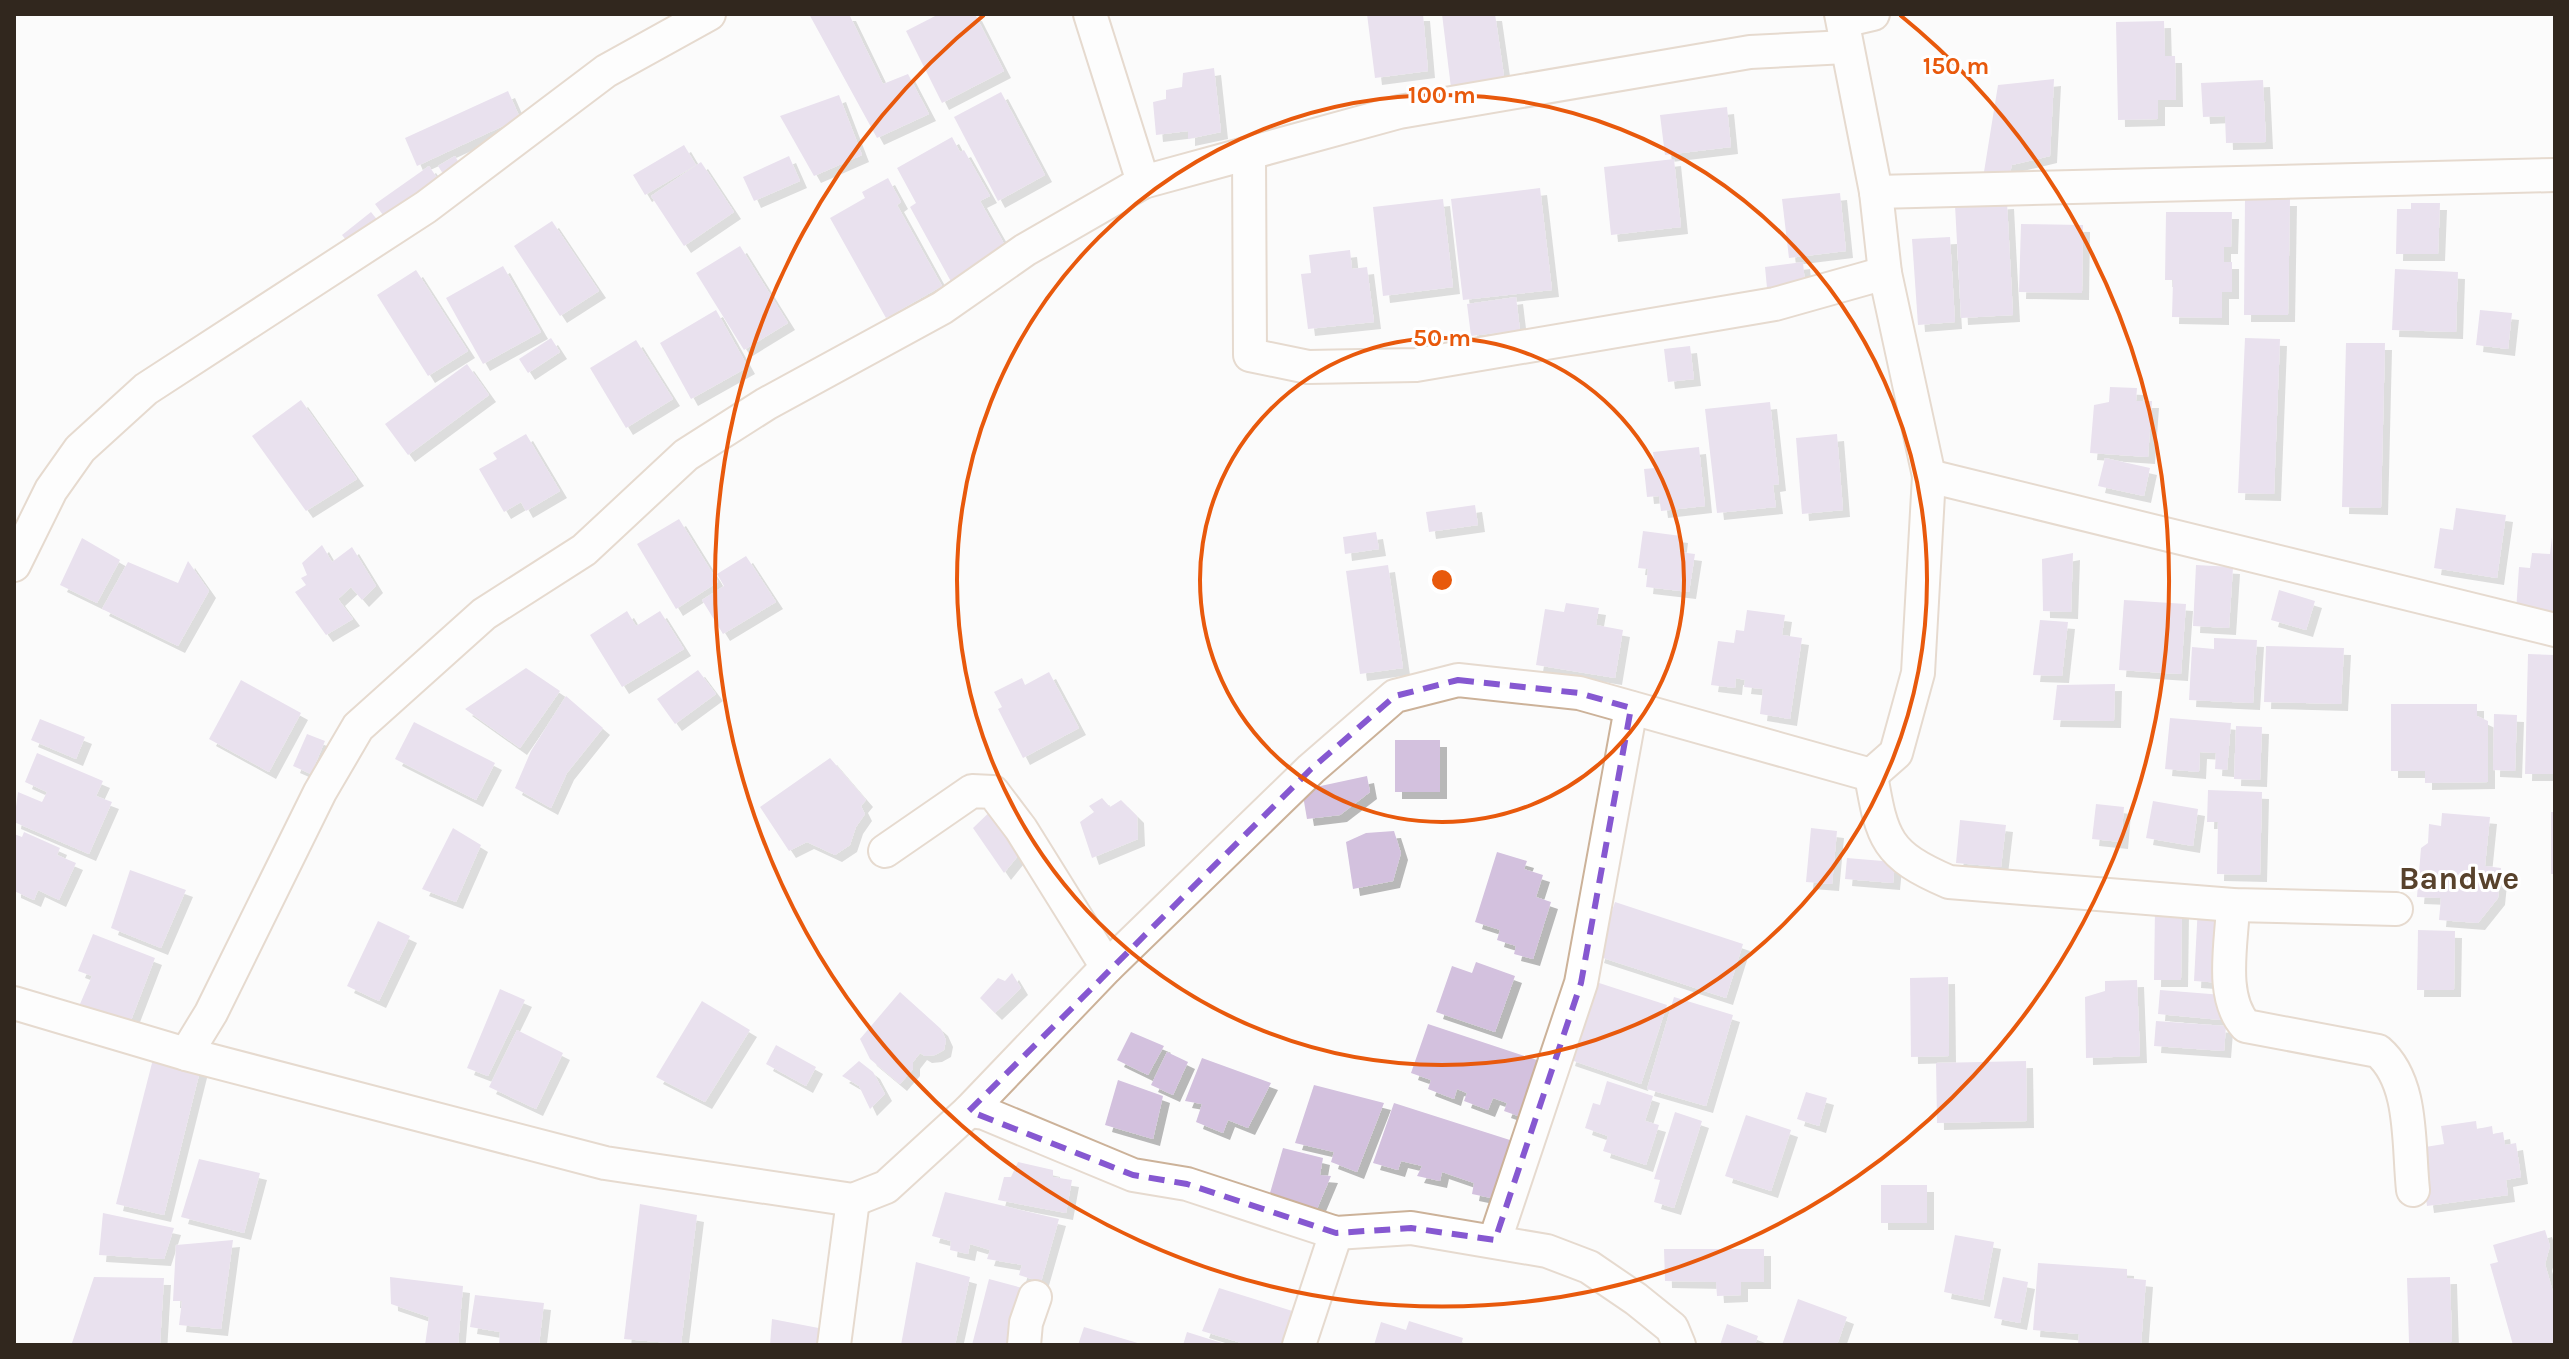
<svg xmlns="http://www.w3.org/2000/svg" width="2569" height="1359" font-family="Karla,sans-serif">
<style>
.building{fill:#d3c1de;filter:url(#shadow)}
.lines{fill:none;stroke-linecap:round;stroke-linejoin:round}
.minor-casing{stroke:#ccb299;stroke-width:36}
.minor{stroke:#fff;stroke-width:32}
.marked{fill:none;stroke:#8658d1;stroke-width:6;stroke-dasharray:16 10;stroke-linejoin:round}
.ring{fill:none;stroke:#e8590c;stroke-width:4}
.labels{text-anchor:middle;stroke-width:6;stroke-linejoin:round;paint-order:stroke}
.quarter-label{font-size:32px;font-weight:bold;fill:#58422c;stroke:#fff}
.centre{fill:#e8590c;stroke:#fff;stroke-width:4}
.ring-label{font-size:24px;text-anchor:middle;font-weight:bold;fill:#e8590c;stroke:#fff;stroke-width:6;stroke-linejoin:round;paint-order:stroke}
</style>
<defs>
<filter id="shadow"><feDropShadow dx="7" dy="7" stdDeviation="0" flood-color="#0004"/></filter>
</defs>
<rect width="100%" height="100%" fill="#fbfbfb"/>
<g class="building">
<path d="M809,14H849L883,84L908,74L929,114L877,138Z"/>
<path d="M939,14H975L1004,71L942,103L906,31Z"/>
<path d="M1367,14H1423L1428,71L1375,78Z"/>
<path d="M1442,14H1495L1504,76L1451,88Z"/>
<path d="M2164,21L2165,56H2175L2176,100H2158V119L2118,120L2116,22Z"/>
<path d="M1214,68L1221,132L1188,139V131L1156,135L1153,102L1166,99V90L1182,87L1183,73Z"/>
<path d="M2054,79L2050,156L2012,165L2009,176L1983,178L1998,85Z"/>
<path d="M2263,80L2266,142L2226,143L2225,116L2203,117L2201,83Z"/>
<path d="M508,91L520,118L417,166L405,138Z"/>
<path d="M1001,92L1045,175L998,201L954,117Z"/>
<path d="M839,95L862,155L814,176L780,116Z"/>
<path d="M1727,107L1731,147L1665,155L1660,115Z"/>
<path d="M952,137L960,152L964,150L990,196L980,201L1011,256L954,287L910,207L916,203L897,168Z"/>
<path d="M684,145L696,165L645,195L633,175Z"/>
<path d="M455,156L463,170L447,180L438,166Z"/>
<path d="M789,156L800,181L754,201L743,177Z"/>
<path d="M1674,159L1681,227L1611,235L1604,167Z"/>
<path d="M701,162L734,212L684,246L651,196Z"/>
<path d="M429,166L442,185L388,222L375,204Z"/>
<path d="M888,178L901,202L897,205L942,286L886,318L830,218L865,198L862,192Z"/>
<path d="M1540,188L1552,290L1463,300L1451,199Z"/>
<path d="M1840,193L1846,251L1789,258L1782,199Z"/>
<path d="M1443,199L1453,287L1383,296L1373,207Z"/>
<path d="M2245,199H2290L2288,315H2244Z"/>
<path d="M2007,202L2013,315L1961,318L1955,205Z"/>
<path d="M2411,203H2440L2438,254H2396L2397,209H2411Z"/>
<path d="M371,212L379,222L351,246L342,235Z"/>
<path d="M2166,212H2232L2231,247H2224V262H2232V292H2222V318L2172,317L2173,280H2165Z"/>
<path d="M552,221L599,291L560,316L514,246Z"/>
<path d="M2021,224L2083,225L2082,293L2019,292Z"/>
<path d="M1950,237L1955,322L1918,325L1912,239Z"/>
<path d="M740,246L788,323L744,350L696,273Z"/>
<path d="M1350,250L1352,269L1367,267L1374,322L1308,329L1301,274L1311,273L1309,255Z"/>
<path d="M1803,262L1805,284L1767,288L1765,267Z"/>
<path d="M503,266L541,332L483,364L446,298Z"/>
<path d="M2395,269L2458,272L2456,332L2392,330Z"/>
<path d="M416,270L468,351L428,376L377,295Z"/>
<path d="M1516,297L1520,330L1471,336L1467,304Z"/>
<path d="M716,310L748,367L691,399L660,343Z"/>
<path d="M2480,310L2512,313L2508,349L2476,345Z"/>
<path d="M551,338L560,352L528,373L519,359Z"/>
<path d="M2245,338L2280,339L2274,494L2238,493Z"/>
<path d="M636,340L673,399L626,428L590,368Z"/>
<path d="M2346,343H2385L2381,508L2342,507Z"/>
<path d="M1690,346L1694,379L1668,382L1664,349Z"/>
<path d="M467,364L489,395L408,455L385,424Z"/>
<path d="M2110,387L2137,388L2136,401H2152L2148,457L2090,453L2094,405L2109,402Z"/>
<path d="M301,400L357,479L306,511L252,436Z"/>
<path d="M1770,402L1779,484L1773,485L1776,507L1717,513L1705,409Z"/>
<path d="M526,434L560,491L526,511L521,502L504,512L479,469L497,459L493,453Z"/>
<path d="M1837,434L1843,510L1802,514L1796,438Z"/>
<path d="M1699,447L1705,506L1661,511L1659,496L1647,497L1644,469L1655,468L1653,452Z"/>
<path d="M2105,458L2150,468L2144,496L2098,486Z"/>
<path d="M1475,505L1478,525L1429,532L1426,512Z"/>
<path d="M2456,508L2506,515L2497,578L2434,568L2440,528L2453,530Z"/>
<path d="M679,519L718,582L676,609L637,544Z"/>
<path d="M1643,531L1681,536L1679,552L1695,554L1689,592L1646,587L1648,569L1638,568Z"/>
<path d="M1376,532L1379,549L1345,554L1343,537Z"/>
<path d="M2552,537L2555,614L2516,611L2519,567L2530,568L2532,553L2550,554Z"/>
<path d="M82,538L120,560L97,603L60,585Z"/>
<path d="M322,545L332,562L352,547L376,586L362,600L351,587L338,599L353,619L326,635L295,592L306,585L301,578L307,575L302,563Z"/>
<path d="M2073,553L2071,612L2043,611L2042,559Z"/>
<path d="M746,556L776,602L723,634L702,600L724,586L717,574Z"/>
<path d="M188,561L209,591L178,646L102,609L128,562L178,583Z"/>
<path d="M1388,565L1403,668L1360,674L1346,571Z"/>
<path d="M2196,565L2233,567L2229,628L2193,626Z"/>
<path d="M2279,590L2315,601L2306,630L2271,620Z"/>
<path d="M2124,600L2186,604L2181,674L2119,670Z"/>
<path d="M1566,603L1599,608L1596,625L1623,630L1615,678L1536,665L1545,609L1564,612Z"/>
<path d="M1747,610L1785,615L1782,635L1802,638L1790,719L1760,714L1763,689L1744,687L1745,680L1736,678L1735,688L1711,685L1718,641L1734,643L1736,630L1744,631Z"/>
<path d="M627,611L636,626L660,611L684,649L622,687L590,635Z"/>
<path d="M2040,620L2068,622L2062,676L2033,675Z"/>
<path d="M2214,638L2257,640L2253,703L2189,700L2192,647L2214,649Z"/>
<path d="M2266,646L2344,648L2341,704L2264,702Z"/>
<path d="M2528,654L2555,655V774H2525Z"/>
<path d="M526,668L560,691L520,748L465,709Z"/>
<path d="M698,670L716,694L675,724L657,699Z"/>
<path d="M1049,672L1079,728L1023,758L998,709L1002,707L994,692L1022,678L1025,685Z"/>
<path d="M241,680L301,713L269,772L209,739Z"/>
<path d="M2115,684L2114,721L2053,720L2057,685Z"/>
<path d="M566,696L603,728L567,773L551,808L515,788L531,751Z"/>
<path d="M2391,704H2477V716L2488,721V782L2425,783V771H2391Z"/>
<path d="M2494,714L2517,715L2515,771L2493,770Z"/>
<path d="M2170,718L2231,723L2227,770L2215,769L2216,753L2200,752L2199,772L2165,769Z"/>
<path d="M40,719L85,737L76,759L31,740Z"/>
<path d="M414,722L495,763L476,800L395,759Z"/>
<path d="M2236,726L2262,727L2260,780L2234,779Z"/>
<path d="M307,734L325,741L311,774L293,766Z"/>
<rect x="1395" y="740" width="45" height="52"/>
<path d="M37,753L103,781L96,796L112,802L89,854L14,822L18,792L42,802L47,792L25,782Z"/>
<path d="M830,758L866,800L861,806L865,814L856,827L850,845L835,855L807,842L789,851L760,807Z"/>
<path d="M1367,776L1370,792L1340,815L1307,819L1302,790Z"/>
<path d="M2208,790L2262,792L2260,875L2217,874L2218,822H2207Z"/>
<path d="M1102,798L1110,807L1121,800L1137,816L1138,839L1092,858L1080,822L1094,812L1089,806Z"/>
<path d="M2153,801L2198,809L2193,846L2146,838Z"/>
<path d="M1000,802L1021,852L1004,873L973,828Z"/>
<path d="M2096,804L2124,807L2121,842L2092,839Z"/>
<rect x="2551" y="812" width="4" height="62"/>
<path d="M2442,813L2490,817L2485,866L2501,868L2498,898L2478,923L2439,920L2441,898L2417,897L2421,848L2428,843L2429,824L2441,826Z"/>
<path d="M1960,820L2006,825L2001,867L1956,863Z"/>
<path d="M453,828L481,845L456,902L422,889Z"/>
<path d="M1811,828L1837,831L1832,884L1806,882Z"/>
<path d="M1394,831L1401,853L1393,881L1353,889L1346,842L1366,833Z"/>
<path d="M24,832L60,848L57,855L76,863L59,900L38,890L34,900L14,891V834L22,837Z"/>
<path d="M1497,852L1527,861L1524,869L1543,875L1536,897L1551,902L1533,959L1514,954L1516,946L1497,940L1500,930L1475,922Z"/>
<path d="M1847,858L1895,862L1893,883L1845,879Z"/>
<path d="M130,870L186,890L161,948L111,928Z"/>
<path d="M1615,902L1743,944L1726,998L1597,956Z"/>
<path d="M2198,906L2227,907L2223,983L2194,981Z"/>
<path d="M2155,908H2182L2181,980H2154Z"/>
<path d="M378,921L410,936L379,1001L347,986Z"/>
<path d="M2418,930L2455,931L2454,990H2417Z"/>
<path d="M93,934L155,958L130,1023L80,1004L92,976L78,971Z"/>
<path d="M1476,962L1515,976L1495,1032L1436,1012L1452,966L1472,973Z"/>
<path d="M1012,973L1021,988L995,1013L980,998L998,978L1005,981Z"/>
<path d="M1948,977L1949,1056L1911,1057L1910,978Z"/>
<path d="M2137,980L2140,1056L2086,1058L2085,997L2105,991V981Z"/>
<path d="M1593,981L1667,1005L1641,1084L1568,1059Z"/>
<path d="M500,989L525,1000L488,1076L467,1068Z"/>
<path d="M2160,990L2223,995L2221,1020L2158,1014Z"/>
<path d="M900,992L941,1029L946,1040L944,1050L935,1055L925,1056L920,1053L913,1062V1069L900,1084L870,1059L860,1039Z"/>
<path d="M1674,997L1733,1015L1706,1106L1647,1089Z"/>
<path d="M702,1001L750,1030L705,1102L656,1077Z"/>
<path d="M2156,1021L2226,1026L2224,1051L2154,1046Z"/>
<path d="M1428,1024L1540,1061L1521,1117L1504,1111L1507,1103L1493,1098L1488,1110L1464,1101L1467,1093L1457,1089L1454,1099L1428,1089L1431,1080L1411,1073Z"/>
<path d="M517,1030L563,1053L536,1109L489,1087Z"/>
<path d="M1131,1032L1164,1046L1148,1075L1117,1060Z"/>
<path d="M776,1045L816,1067L806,1086L766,1064Z"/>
<path d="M1167,1052L1188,1062L1173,1095L1151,1085Z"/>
<path d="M1202,1058L1271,1083L1248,1128L1228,1120L1223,1133L1196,1122L1202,1104L1185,1101Z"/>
<path d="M153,1059L201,1067L164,1215L116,1204Z"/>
<path d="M859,1061L873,1072L885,1094L870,1109L859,1086L842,1076Z"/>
<path d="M2026,1061L2027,1121L1937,1123L1936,1063Z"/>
<path d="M1118,1080L1163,1096L1153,1139L1105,1125Z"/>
<path d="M1607,1081L1653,1096L1645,1121L1659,1125L1646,1165L1603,1151L1608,1136L1585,1128L1593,1103L1600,1105Z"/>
<path d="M1314,1085L1384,1103L1357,1172L1331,1162L1334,1152L1295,1143Z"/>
<path d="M1806,1092L1827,1098L1819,1126L1797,1119Z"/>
<path d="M1394,1103L1513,1141L1496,1199L1472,1194L1474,1183L1442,1172L1440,1181L1417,1176L1422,1166L1401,1161L1398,1170L1373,1163Z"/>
<path d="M1675,1112L1702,1121L1674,1208L1654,1202L1660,1180L1654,1179Z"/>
<path d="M1746,1115L1791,1130L1771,1191L1725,1176Z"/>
<path d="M2476,1121L2477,1129L2492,1126L2493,1134L2503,1132L2505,1145L2516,1143L2521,1177L2506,1180L2508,1195L2427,1206L2419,1148L2444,1144L2441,1126Z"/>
<path d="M1283,1148L1323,1158L1320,1175L1331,1176L1317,1209L1270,1193Z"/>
<path d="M199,1159L260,1173L244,1233L181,1217Z"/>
<path d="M1018,1162L1053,1170V1177L1072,1180L1066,1213L998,1200L1004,1177H1011Z"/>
<rect x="1881" y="1185" width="46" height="38"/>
<path d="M945,1192L1059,1219L1041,1282L1019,1275L1022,1265L987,1259L990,1250L970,1244L968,1254L950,1250L951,1241L932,1236Z"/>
<path d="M640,1204L697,1215L681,1344L624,1339Z"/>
<path d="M103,1213L174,1228L164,1259L99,1255Z"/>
<path d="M2545,1230L2550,1246L2545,1264L2555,1299V1345H2513L2490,1264L2498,1262L2493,1245Z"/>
<path d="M1955,1235L1994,1242L1983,1300L1944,1292Z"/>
<path d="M233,1240L221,1329L179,1325L182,1301H173L176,1245Z"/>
<path d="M1664,1249H1764V1282H1741V1295L1717,1296L1716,1282L1665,1281Z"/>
<path d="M916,1262L970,1277L955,1345H901Z"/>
<path d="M2038,1263L2127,1269V1278L2146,1280L2141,1345L2078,1344L2079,1334L2033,1330Z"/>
<path d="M94,1277L164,1278L160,1345L72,1343Z"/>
<path d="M390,1277L463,1286L458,1345H425L429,1317L391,1304Z"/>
<path d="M2003,1277L2028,1282L2020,1323L1994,1318Z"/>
<path d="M2450,1277L2452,1342L2409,1343L2407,1278Z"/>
<path d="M989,1279L1026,1289L1012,1345H972Z"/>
<path d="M1219,1288L1302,1314L1291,1345H1248L1202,1331Z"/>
<path d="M475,1295L544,1303L539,1345H499L500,1332L470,1327Z"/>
<path d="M1798,1299L1847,1317L1837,1345H1782Z"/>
<path d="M772,1319L829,1330L828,1345H770Z"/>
<path d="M1409,1321L1463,1338L1461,1345H1374L1381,1322L1406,1330Z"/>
<path d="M1727,1324L1758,1336L1755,1345H1720Z"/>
<path d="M1084,1327L1141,1344V1345H1078Z"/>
<path d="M1187,1332L1225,1344V1345H1183Z"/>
</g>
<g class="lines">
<defs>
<g id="minor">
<path d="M1090,14L1143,182"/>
<path d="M1843,21L1873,14"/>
<path d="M1249,154L1250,355L1308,367L1416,365L1775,304L1885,273"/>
<path d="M1876,192L2555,175"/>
<path d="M1929,476L2555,630"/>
<path d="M14,565L51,490L80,449L146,389L426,207L606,71L709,14"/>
<path d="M1871,775C1882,839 1886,855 1949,882L2233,905L2396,909"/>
<path d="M885,851L972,791L993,792L1021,829L1107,967"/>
<path d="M2233,905C2232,942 2219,997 2246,1026L2378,1051C2414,1082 2408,1144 2413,1190"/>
<path d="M14,1003L186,1054L605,1163L853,1200L886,1187L969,1111L1107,967L1311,769L1395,696L1458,680L1579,693L1871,775L1896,753L1918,673L1929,476L1885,273L1876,192L1841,14"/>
<path d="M186,1054L211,1013L320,792L358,727L484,614L584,550L686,455L766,404L942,308L1025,250L1143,182L1399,112L1750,52L1846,47"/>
<path d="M969,1111L984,1113L1133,1175L1187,1184L1336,1233L1411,1228L1547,1251L1589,1267L1636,1299L1672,1328L1679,1345"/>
<path d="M1495,1240L1581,983L1631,708"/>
<path d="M834,1345L853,1200"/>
<path d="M1024,1345L1026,1323L1035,1297"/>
<path d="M1299,1345L1336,1233"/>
</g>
</defs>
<use href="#minor" class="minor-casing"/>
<use href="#minor" class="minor"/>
</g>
<path d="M0 0H2569V1359H0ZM1458,680L1579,693L1631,708L1581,983L1495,1240L1411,1228L1336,1233L1187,1184L1133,1175L969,1111L1311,769L1395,696Z" fill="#fbfbfb" fill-opacity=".55" fill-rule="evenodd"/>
<path class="marked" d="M1458,680L1579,693L1631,708L1581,983L1495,1240L1411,1228L1336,1233L1187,1184L1133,1175L969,1111L1311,769L1395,696Z"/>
<g class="ring">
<circle cx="1442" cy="580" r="242"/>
<circle cx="1442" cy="580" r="485"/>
<path d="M1900 15A727 727 0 1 1 984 15"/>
</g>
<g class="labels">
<g class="quarter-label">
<text x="2459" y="889">Bandwe</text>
</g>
</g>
<circle cx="1442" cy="580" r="12" class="centre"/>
<g class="ring-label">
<text x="1956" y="74">150 m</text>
<text x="1442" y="103">100 m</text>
<text x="1442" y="346">50 m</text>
</g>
<rect width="2569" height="1359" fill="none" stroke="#31271e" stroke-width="32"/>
</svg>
